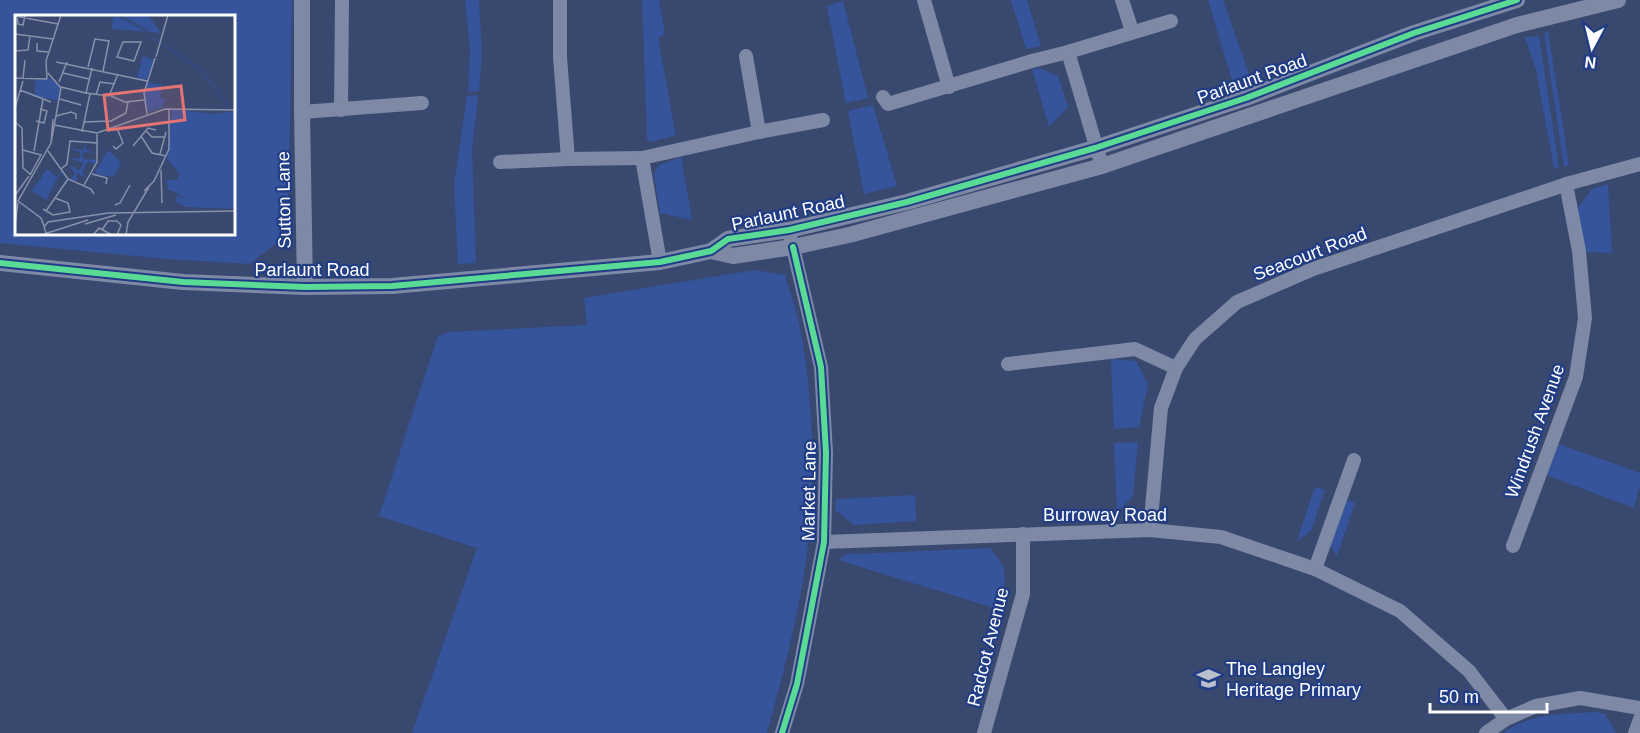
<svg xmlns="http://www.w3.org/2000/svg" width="1640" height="733" font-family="Helvetica,sans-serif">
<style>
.green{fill:#35549c;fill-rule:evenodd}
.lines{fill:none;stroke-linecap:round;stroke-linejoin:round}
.minor{stroke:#7e89a5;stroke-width:14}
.tertiary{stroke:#7e89a5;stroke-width:16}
.cycleway-casing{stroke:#213d86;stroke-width:10}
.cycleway{stroke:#5adb95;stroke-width:6}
.labels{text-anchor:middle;stroke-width:4.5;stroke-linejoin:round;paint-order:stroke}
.street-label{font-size:18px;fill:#fff;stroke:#213d86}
.poi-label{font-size:18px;fill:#fff;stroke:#213d86;text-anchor:start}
.inset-river{fill:none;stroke:#374b7f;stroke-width:3}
.inset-road{fill:none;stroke:#8891a9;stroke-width:1.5}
.view{fill:#e47373;fill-opacity:0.15;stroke:#e47373;stroke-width:3}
.inset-edge{fill:none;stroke:#fff;stroke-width:3}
</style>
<rect width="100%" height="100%" fill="#38486f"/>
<g class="green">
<path d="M0,0H292L288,234L280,237L279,241L250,264L167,259L0,243ZM16,16H234V234H16Z"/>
<path d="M465,0H479L482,56L479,91L468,92L470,52Z"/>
<path d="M642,0H659L665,35L658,38L675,131V136L650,142L647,139Z"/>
<path d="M1011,0H1027L1041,46L1026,49Z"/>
<path d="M1208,0H1223L1250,77L1234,87Z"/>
<path d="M843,1L868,98L846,103L827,6Z"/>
<path d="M1548,31L1569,165L1564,167L1544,34Z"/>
<path d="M1539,36L1559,167L1554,169L1536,70L1525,37Z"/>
<path d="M1039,68L1058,76L1068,107L1049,127L1032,69Z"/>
<path d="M478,95L472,151L476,263L458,264L454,185L467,96Z"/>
<path d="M873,105L897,186L864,194L848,111Z"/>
<path d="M681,157L692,220L660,213L654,174L659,165Z"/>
<path d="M1608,184L1612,253L1584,252L1577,209L1592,189Z"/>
<path d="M755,270L785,275C789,291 796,307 799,323C811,383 815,448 811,509C807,585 787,660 767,733H412L477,548L379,516L438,336L449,332L587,325L584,298Z"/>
<path d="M1111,359L1136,361L1148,384L1139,427L1114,429Z"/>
<path d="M1138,442L1133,496L1117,513L1114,443Z"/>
<path d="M1556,443L1640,473V484L1634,508L1546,475Z"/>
<path d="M1315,487L1325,490L1311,531L1297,541Z"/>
<path d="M915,495L916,521L854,525L835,510L836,499Z"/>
<path d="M1344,499L1355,503L1337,556L1329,543Z"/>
<path d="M990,548L1003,566L1005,581L1001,610L838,560L849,553L854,554Z"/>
<path d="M1595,712L1605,714L1616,733H1503C1530,713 1562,714 1595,712Z"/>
</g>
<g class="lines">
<g class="minor">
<path d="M560,0V57L568,159"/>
<path d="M924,0L949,87"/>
<path d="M1122,0L1132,31"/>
<path d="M746,56L759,132"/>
<path d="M883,97L888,104L1032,61L1068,52"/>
<path d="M341,110L342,0"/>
<path d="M302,112L422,103"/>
<path d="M500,162L568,159L642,158"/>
<path d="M1102,166L1068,52L1171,21"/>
<path d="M660,262L642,158L759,132L823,120"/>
<path d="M1008,364L1135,349L1176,368"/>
<path d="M1150,530L1161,408L1176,368L1195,339L1237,302L1313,269L1570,183L1640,164"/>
<path d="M824,542L1150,530L1221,537L1315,569L1400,611L1469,671L1506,719"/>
<path d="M1513,546L1576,377L1585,318L1579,251L1566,184"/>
<path d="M1315,569L1354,460"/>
<path d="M782,733L797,684L824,542L826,453L821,367L791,239"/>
<path d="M984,733L1023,594V534"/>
<path d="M1486,733L1506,719L1536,706L1580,698L1640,708"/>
<path d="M1635,733L1640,719"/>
</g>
<g class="tertiary">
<path d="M302,0V112L305,287"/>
<path d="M711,251L733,256L793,247L849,235L1102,166L1517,25L1618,0"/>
<path d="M0,263L183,282L305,287L392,286L660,262L711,251L728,239L789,230L907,202L1095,148L1246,98L1414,33L1517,0"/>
</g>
<defs>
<g id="cycleway">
<path d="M0,263L183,282L305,287L392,286L660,262L711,251L728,239L789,230L907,202L1095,148L1246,98L1414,33L1517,0"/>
<path d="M782,733L797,684L824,542L826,453L821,367L793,247"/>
</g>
</defs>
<use href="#cycleway" class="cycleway-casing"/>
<use href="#cycleway" class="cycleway"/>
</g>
<defs>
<symbol id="school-bare" viewBox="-9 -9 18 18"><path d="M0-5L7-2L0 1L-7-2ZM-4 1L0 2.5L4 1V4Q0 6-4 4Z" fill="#b9bfcd" stroke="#213d86" stroke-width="2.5" paint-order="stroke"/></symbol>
</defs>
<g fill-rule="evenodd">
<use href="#school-bare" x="1192" y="662" width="33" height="33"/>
</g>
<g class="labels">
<g class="street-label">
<text transform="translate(1252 79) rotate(-20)" y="6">Parlaunt Road</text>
<text transform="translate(284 200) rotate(-91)" y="6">Sutton Lane</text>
<text transform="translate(788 213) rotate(-12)" y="6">Parlaunt Road</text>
<text transform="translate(1310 254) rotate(-21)" y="6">Seacourt Road</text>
<text x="312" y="276">Parlaunt Road</text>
<text transform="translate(1535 431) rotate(-70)" y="6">Windrush Avenue</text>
<text transform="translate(809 491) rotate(-89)" y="6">Market Lane</text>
<text x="1105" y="521">Burroway Road</text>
<text transform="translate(988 647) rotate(-76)" y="6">Radcot Avenue</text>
</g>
<g class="poi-label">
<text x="1226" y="675">The Langley<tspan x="1226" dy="21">Heritage Primary</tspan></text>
</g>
</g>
<g transform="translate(15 15)">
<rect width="220" height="220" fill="#38486f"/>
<path d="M98,0H133L146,18L97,14ZM128,41L139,45L131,65L122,63ZM35,63L45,71L44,86L20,81V66ZM132,67L147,70L145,82L150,83L148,92L133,97L129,86ZM157,94L199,99L220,96V194L171,192L160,186L162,180L178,188L160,177L153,175L152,166L147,165H162L164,158L152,144ZM71,127V135L82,138L68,137V144L82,145L80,150L73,146L71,149L67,158L72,163L62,158V166L55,165L60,158L53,150L65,155L68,148L54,143H65V137L53,133L68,135ZM93,135L106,147L99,162L79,159ZM32,154L42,162L46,156L51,164L45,158L31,185L17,176Z" fill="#35549c"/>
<path class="inset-river" d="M103,0L134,17M137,22L186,55L216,95"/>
<path class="inset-road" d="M0,1L43,9M2,1L3,9L8,10L10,1M0,19L38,24M126,27L119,46L102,42L108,27ZM22,28V36L33,37M0,36L13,35L15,21M141,42L153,0M41,47L132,66M73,52L80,24L94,26L88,56M48,58L74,64M0,63L32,64M8,63L10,45M32,64L31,46L46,0M44,67L52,47M46,72L71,78L77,53M5,75L36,87M71,78L94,81L103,59M81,80L85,67L100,69M96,81L110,87L129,85M45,84L66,90M0,93L8,66M132,99L129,78L140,43M41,101L56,97L61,99V104M21,106L29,108L32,96L25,94M0,107L7,113L8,153L16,160M69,107L96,106L111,98L113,87M39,110L82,118L150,94L221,95M131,116L137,122H150M67,117L75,79M126,121L137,138L151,141M36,128L38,104M98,131L101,134L108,128L102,113M118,131L133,113L141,115M8,135L26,140L15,160M19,136L28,84M33,136L53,164L76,174L79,179M145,139L151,117M46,154L52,149L55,126L83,128M146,155L147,188M77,159L92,163L91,169M69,170L82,147V119M129,176L139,166L154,134V94M1,179L14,161M100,190L105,188L115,170M28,194L38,200L55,197L53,188L40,183M31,196L53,164M70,209L101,200M0,210L3,188M29,211L26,203L3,186L36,128L46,73L33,58M87,215L93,206H102L106,210L102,220M26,220L73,205M32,220L29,212L33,207L93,198L221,196M78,220L84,213L97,220M111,220L113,207L134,172"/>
<path class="view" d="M166,71L170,105L93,115L89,80Z"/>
<rect width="220" height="220" class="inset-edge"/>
</g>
<g transform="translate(1592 48) rotate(187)" stroke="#213d86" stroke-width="4.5" paint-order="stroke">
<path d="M0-4.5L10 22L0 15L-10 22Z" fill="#ffffff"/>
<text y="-9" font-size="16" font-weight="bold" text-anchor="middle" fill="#ffffff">N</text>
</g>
<path d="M1430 703v9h117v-9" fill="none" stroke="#ffffff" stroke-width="3"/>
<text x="1439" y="703" font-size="18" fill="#ffffff" stroke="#213d86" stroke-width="4.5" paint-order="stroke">50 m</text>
</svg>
